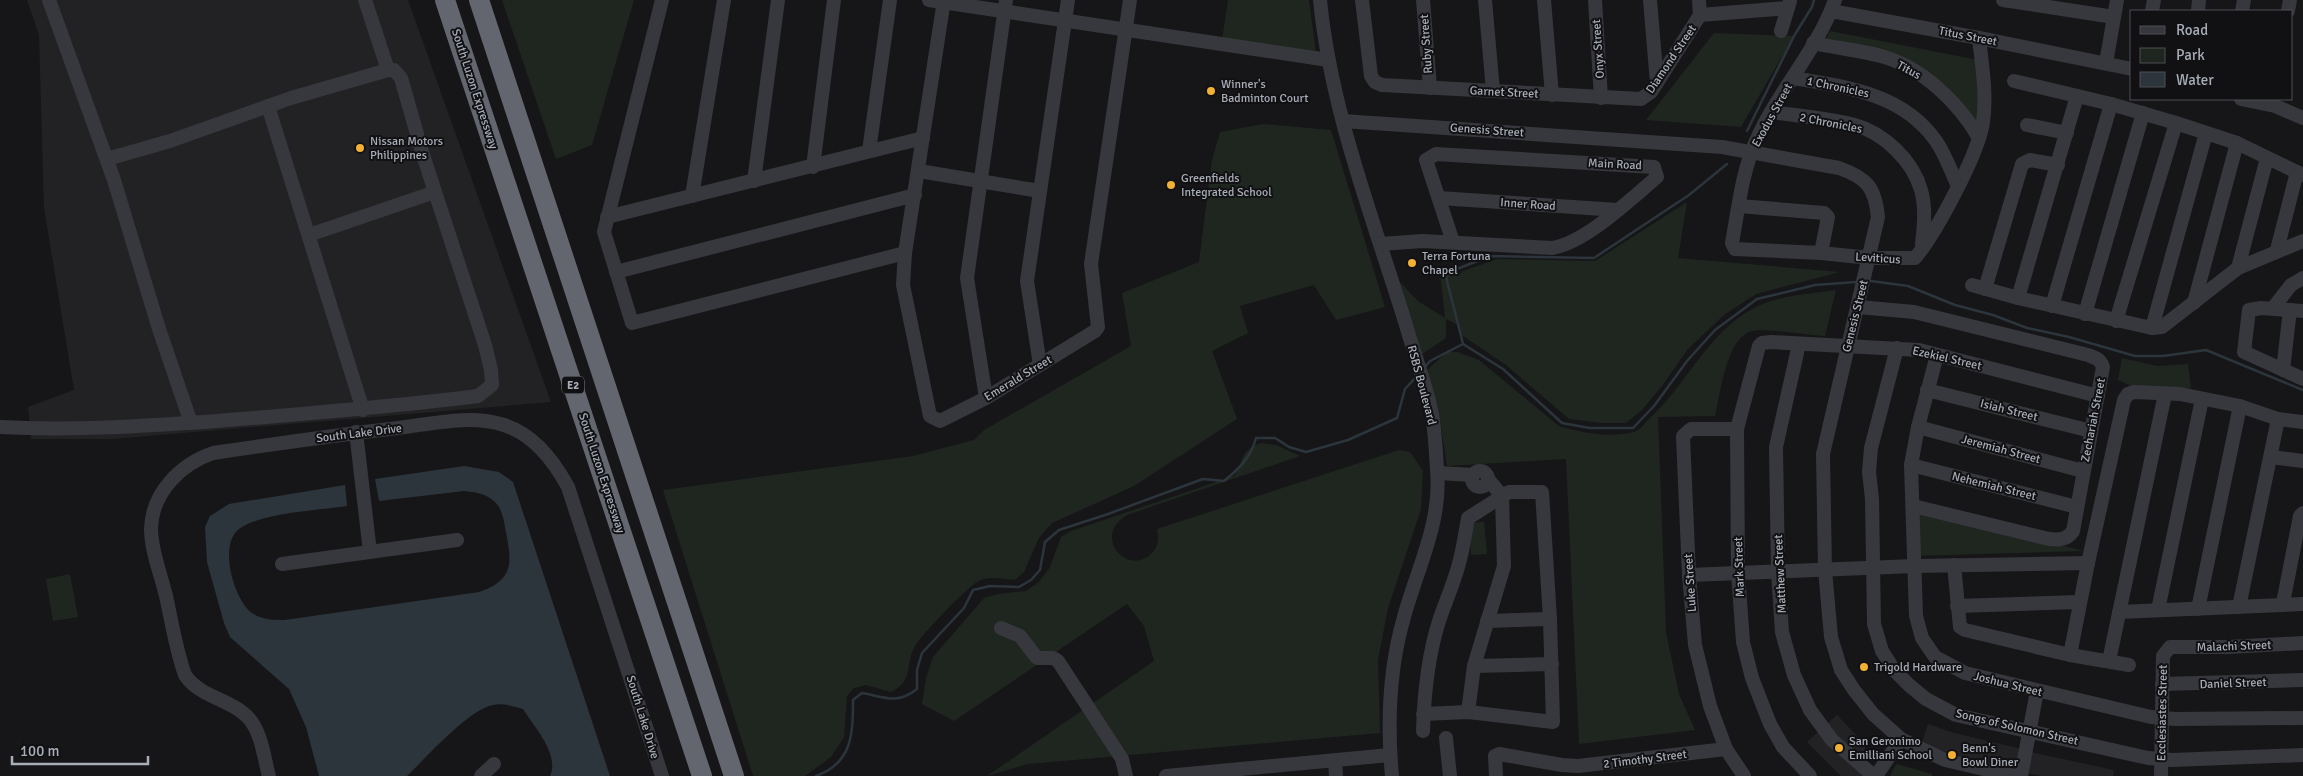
<svg xmlns="http://www.w3.org/2000/svg" width="2303" height="776" font-family="Signika,sans-serif">
<style>
.built{fill:#222225}
.green{fill:#1e261f}
.water{fill:#2c353c}
.lines{fill:none;stroke-linecap:round;stroke-linejoin:round}
.stream{stroke:#2c353c;stroke-width:2.5}
.minor{stroke:#37383d;stroke-width:14}
.highway{stroke:#63666e;stroke-width:20}
.poi-dot{fill:#f2b134;stroke:#111113;stroke-width:2}
.labels{text-anchor:middle;stroke-width:4;stroke-linejoin:round;paint-order:stroke}
.shield{fill:#111113;stroke:#7b7e86;stroke-width:1}
.shield-label{font-size:11px;font-weight:bold;fill:#a8adb8}
.street-label{font-size:12px;fill:#a8adb8;stroke:#111113}
.poi-label{font-size:12px;fill:#a8adb8;stroke:#111113;text-anchor:start}
</style>
<rect width="100%" height="100%" fill="#161618"/>
<g class="built">
<path d="M27,0H408L551,402L112,439H31L28,407L74,390L44,208L39,35Z"/>
<path d="M1837,715L1864,743L1866,752L1857,761L1866,776H1841L1807,742Z"/>
<path d="M1928,724L1954,733L2022,749L2018,771L1921,746Z"/>
<path d="M2031,752L2114,770L2113,776H2042L2026,773Z"/>
</g>
<g class="green">
<path d="M502,0H634L592,145L556,159Z"/>
<path d="M1228,0H1309L1316,53L1222,40Z"/>
<path d="M1830,31L1978,60L1980,93L1977,121L1961,106L1945,85L1923,70L1825,41Z"/>
<path d="M1714,33L1794,36L1741,127L1646,120Z"/>
<path d="M1263,124L1331,130L1385,307L1336,320L1314,285L1240,306L1248,333L1212,351L1237,419L1134,486L1052,523L1039,538L1024,572L1015,580C1003,579 988,575 977,582C965,590 922,634 915,646C904,665 915,680 891,692L866,685L854,688L847,696L844,737L831,757L805,776H753L663,490L913,456L974,440L984,430L1131,346L1122,293L1199,262L1212,160L1220,132Z"/>
<path d="M1687,202L1678,258L1840,272L1756,294L1724,315L1688,349L1662,386L1641,411L1626,423H1601L1569,419L1506,365L1460,334L1458,325L1446,319V338L1421,355L1398,280L1418,301L1445,318L1440,274L1447,267L1459,274L1463,271L1497,259L1595,261Z"/>
<path d="M1836,290L1825,336C1810,335 1764,328 1752,331C1726,338 1721,393 1715,416L1658,417L1666,632L1679,694L1695,730L1579,744L1566,459L1447,466L1439,414L1426,371L1447,352H1457L1479,360L1559,426C1582,433 1610,438 1634,432C1639,431 1644,424 1648,420C1687,385 1709,329 1758,306C1781,295 1811,294 1836,290Z"/>
<path d="M2122,358L2157,366L2188,364L2191,388H2136L2118,380Z"/>
<path d="M1261,443L1276,445L1300,456L1127,515C1092,535 1126,577 1151,554C1159,547 1159,538 1157,529L1399,450L1410,452L1423,471L1421,509L1388,608L1378,660L1380,733L1028,764L987,776L1154,661L1144,626L1127,604L954,721L922,704L926,678L933,657L984,598L998,594L1026,591L1039,582L1050,567L1061,537L1071,531L1234,476C1245,462 1238,451 1261,443Z"/>
<path d="M1913,511L2085,551L1914,556Z"/>
<path d="M1484,522L1487,554L1471,555L1469,523Z"/>
<path d="M70,574L78,617L53,621L46,579Z"/>
<path d="M1896,764L1932,774V776H1890Z"/>
</g>
<path class="water" d="M464,466L499,472L513,482L610,776H550C560,754 534,727 523,709C513,706 503,703 493,705C468,710 427,757 407,776H319L306,727L289,689L230,637L224,623L207,562L205,527L210,516L229,504L345,485L347,506C319,510 260,513 239,529C218,545 234,600 252,613C262,620 273,620 285,620L479,592C514,580 512,563 506,532C504,522 503,511 496,503C488,494 475,492 464,491L379,501L375,479Z"/>
<g class="lines">
<g class="stream">
<path d="M1747,131L1794,36L1812,7L1814,0"/>
<path d="M1871,281L1908,286L1955,305L1993,315L2027,328L2069,337L2135,356H2163L2206,350L2303,390"/>
<path d="M1463,344L1446,277L1457,269L1490,256L1594,258L1689,195L1727,164"/>
<path d="M1424,368L1430,361L1463,344L1503,369L1562,423L1590,428H1633L1654,406L1687,361L1715,330L1757,299L1815,285L1856,282"/>
<path d="M816,776C852,763 853,735 853,700L862,693C885,697 897,705 917,689V670L922,653L964,608L973,590L990,586L1019,587L1031,580L1040,570L1045,542L1059,530L1108,514L1203,479L1224,481C1239,469 1251,457 1256,438H1275L1289,447L1306,452L1348,440L1397,418L1405,389L1417,376"/>
</g>
<g class="minor">
<path d="M49,0L114,180L159,329L191,423"/>
<path d="M365,0L388,70"/>
<path d="M662,0L604,232L632,323L905,253"/>
<path d="M929,0L1328,60"/>
<path d="M944,0L905,253L903,285L930,416L940,421L986,398L1095,331L1098,327L1091,264L1130,0"/>
<path d="M1320,0C1331,112 1373,218 1406,325C1414,354 1426,384 1432,414C1435,432 1436,451 1437,470C1442,522 1417,569 1404,617C1389,669 1387,722 1392,776"/>
<path d="M1362,0L1371,76L1375,82L1382,85L1641,99L1651,92L1700,15L1788,8"/>
<path d="M1423,0L1430,88"/>
<path d="M1485,0L1493,91"/>
<path d="M1544,0L1552,95"/>
<path d="M1595,0L1601,98"/>
<path d="M1650,0L1657,83"/>
<path d="M1699,0L1700,15"/>
<path d="M1835,0C1817,51 1777,92 1756,141C1742,171 1738,211 1732,243L1735,249L1821,253L1870,258H1915C1936,233 1979,153 1983,122C1987,94 1982,66 1979,38"/>
<path d="M2003,0L2114,17"/>
<path d="M1831,11L1979,38L2132,69"/>
<path d="M2152,11L2154,0"/>
<path d="M2198,11L2199,0"/>
<path d="M2242,11L2244,0"/>
<path d="M2288,11L2290,0"/>
<path d="M1781,31L1790,1"/>
<path d="M1813,43C1836,48 1859,50 1881,56C1922,67 1959,103 1979,138"/>
<path d="M2106,63L2117,0"/>
<path d="M1793,78C1846,87 1902,93 1936,141C1945,154 1951,171 1958,186"/>
<path d="M2014,81L2111,104L2176,123L2237,143L2303,175"/>
<path d="M2241,99L2275,106L2303,118"/>
<path d="M268,106L363,410"/>
<path d="M1772,112C1799,116 1828,118 1855,125C1884,133 1913,161 1921,190C1926,207 1924,226 1922,244"/>
<path d="M1343,121L1722,147L1839,168C1867,178 1875,187 1878,217L1823,454L1825,570L1831,637L1841,670L1854,690L1873,714L1901,739L1945,760L2014,776"/>
<path d="M2027,125L2067,133"/>
<path d="M869,151L890,0"/>
<path d="M813,167L834,0"/>
<path d="M919,171L1040,191"/>
<path d="M754,181L778,0"/>
<path d="M692,196L724,0"/>
<path d="M1439,198L1618,210"/>
<path d="M1739,206L1824,213L1828,217L1821,253"/>
<path d="M607,217L923,138"/>
<path d="M309,235L435,192"/>
<path d="M1381,244L1422,241L1552,248C1585,243 1631,199 1657,177L1654,167L1436,154L1426,160L1453,242"/>
<path d="M2277,250L2297,172"/>
<path d="M2238,268L2267,158"/>
<path d="M616,272L915,195"/>
<path d="M1972,285L2018,298L2152,328L2162,327L2238,268L2303,241"/>
<path d="M1985,289L2022,164L2030,160L2058,165"/>
<path d="M2018,298L2077,96"/>
<path d="M2194,303L2237,143"/>
<path d="M2052,306L2111,104"/>
<path d="M1858,307L1914,312L2088,355C2096,358 2100,359 2103,367L2073,531C2067,540 2059,540 2049,539L1913,506"/>
<path d="M2273,308L2291,285L2303,278"/>
<path d="M2303,311L2261,308L2249,310L2244,352L2303,379"/>
<path d="M2085,314L2143,113"/>
<path d="M2116,321L2176,123"/>
<path d="M2152,328L2206,133"/>
<path d="M1799,344L1776,447L1778,572L1782,632L1794,675L1810,710L1832,740L1874,776"/>
<path d="M1897,348L1871,448L1869,472L1872,499L1874,624L1882,651L1894,670L1910,686L1926,699L1956,715L2148,758L2172,760L2303,755"/>
<path d="M1937,355L1918,427L1911,465L1916,616L1922,638L1935,657L1965,673L2151,717L2176,719L2303,718"/>
<path d="M1040,365L1027,281L1068,0"/>
<path d="M2283,370L2290,310"/>
<path d="M1927,390L2091,431"/>
<path d="M986,398L967,278L1006,0"/>
<path d="M0,427C72,431 145,426 217,421C304,414 391,407 478,396L492,385L491,370L485,345L423,155L401,78L394,70H388L291,98L170,141L107,159"/>
<path d="M1918,427L2083,471"/>
<path d="M1737,429H1691L1683,436L1689,575L1695,645L1710,706L1726,749L1744,776"/>
<path d="M356,432L370,552"/>
<path d="M2271,457L2303,461"/>
<path d="M1911,465L2077,507"/>
<circle cx="1480" cy="479" r="8"/>
<path d="M1438,473L1473,475"/>
<path d="M282,564L457,540"/>
<path d="M1954,565L1960,627L1965,630L2070,655L2129,665"/>
<path d="M1689,575L1915,566L2088,563"/>
<path d="M2283,603L2300,516L2303,513"/>
<path d="M1957,606L2080,602"/>
<path d="M2239,607L2278,419"/>
<path d="M2198,609L2240,406"/>
<path d="M2158,610L2202,399"/>
<path d="M2119,612L2303,604"/>
<path d="M1487,621L1550,619"/>
<path d="M1001,628L1020,636L1037,658H1053L1058,661L1122,759L1126,776"/>
<path d="M2070,655L2088,563L2124,400L2128,394L2134,392L2180,394L2240,406L2278,419L2303,422"/>
<path d="M2109,661L2165,394"/>
<path d="M1474,666L1552,664"/>
<path d="M2162,684L2303,680"/>
<path d="M1468,712L1474,666L1504,566L1502,496L1488,479"/>
<path d="M1423,731C1424,694 1428,656 1439,621C1445,603 1453,585 1458,567C1463,551 1465,534 1468,518L1509,492H1542L1550,619L1553,722L1468,712L1423,714"/>
<path d="M1446,738L1450,776"/>
<path d="M1335,761L1336,776"/>
<path d="M269,776C264,758 262,736 251,721C234,699 201,699 185,675C176,650 172,623 166,596C161,575 151,550 151,529C152,492 181,464 213,453C274,444 336,435 398,428C432,424 470,414 504,425C533,434 554,461 568,487L662,776"/>
<path d="M481,776L494,764"/>
<path d="M1166,776L1390,755"/>
<path d="M1496,776L1495,756L1499,754L1562,765L1578,766L1726,749"/>
<path d="M1810,776L1783,747L1770,724L1752,678L1743,642L1738,573L1737,429L1759,346L1762,343L1771,342L1919,350L2098,396"/>
<path d="M1876,776L1901,739"/>
<path d="M2021,776L2037,691"/>
<path d="M2161,776L2163,656L2170,647H2228L2303,643"/>
</g>
<g class="highway">
<path d="M445,0L702,776"/>
<path d="M479,0L734,776"/>
</g>
</g>
<g class="poi-dot">
<circle cx="1211" cy="91" r="5"/>
<circle cx="360" cy="148" r="5"/>
<circle cx="1171" cy="185" r="5"/>
<circle cx="1412" cy="263" r="5"/>
<circle cx="1864" cy="667" r="5"/>
<circle cx="1839" cy="748" r="5"/>
<circle cx="1952" cy="755" r="5"/>
</g>
<g class="labels">
<rect class="shield" x="562" y="376.5" width="22" height="17" rx="4"/>
<g class="shield-label">
<text x="573" y="389">E2</text>
</g>
<g class="street-label">
<text transform="translate(1968 36) rotate(11)" y="4">Titus Street</text>
<text transform="translate(1426 44) rotate(-94)" y="4">Ruby Street</text>
<text transform="translate(1598 49) rotate(-94)" y="4">Onyx Street</text>
<text transform="translate(1671 59) rotate(-56)" y="4">Diamond Street</text>
<text transform="translate(1909 70) rotate(29)" y="4">Titus</text>
<text transform="translate(1838 87) rotate(12)" y="4">1 Chronicles</text>
<text transform="translate(475 89) rotate(72)" y="4">South Luzon Expressway</text>
<text transform="translate(1504 92) rotate(3)" y="4">Garnet Street</text>
<text transform="translate(1772 115) rotate(-61)" y="4">Exodus Street</text>
<text transform="translate(1831 123) rotate(11)" y="4">2 Chronicles</text>
<text transform="translate(1487 130) rotate(4)" y="4">Genesis Street</text>
<text transform="translate(1615 164) rotate(3)" y="4">Main Road</text>
<text transform="translate(1528 204) rotate(4)" y="4">Inner Road</text>
<text transform="translate(1878 258) rotate(4)" y="4">Leviticus</text>
<text transform="translate(1855 316) rotate(-76)" y="4">Genesis Street</text>
<text transform="translate(1947 358) rotate(13)" y="4">Ezekiel Street</text>
<text transform="translate(1018 378) rotate(-31)" y="4">Emerald Street</text>
<text transform="translate(1422 385) rotate(75)" y="4">RSBS Boulevard</text>
<text transform="translate(2009 410) rotate(14)" y="4">Isiah Street</text>
<text transform="translate(2093 420) rotate(-79)" y="4">Zechariah Street</text>
<text transform="translate(359 433) rotate(-7)" y="4">South Lake Drive</text>
<text transform="translate(2001 449) rotate(15)" y="4">Jeremiah Street</text>
<text transform="translate(602 473) rotate(72)" y="4">South Luzon Expressway</text>
<text transform="translate(1994 486) rotate(14)" y="4">Nehemiah Street</text>
<text transform="translate(1739 567) rotate(-92)" y="4">Mark Street</text>
<text transform="translate(1780 574) rotate(-93)" y="4">Matthew Street</text>
<text transform="translate(1690 583) rotate(-94)" y="4">Luke Street</text>
<text transform="translate(2234 646) rotate(-2)" y="4">Malachi Street</text>
<text transform="translate(2233 683) rotate(-2)" y="4">Daniel Street</text>
<text transform="translate(2008 684) rotate(14)" y="4">Joshua Street</text>
<text transform="translate(2162 713) rotate(-89)" y="4">Ecclesiastes Street</text>
<text transform="translate(643 717) rotate(73)" y="4">South Lake Drive</text>
<text transform="translate(2017 727) rotate(13)" y="4">Songs of Solomon Street</text>
<text transform="translate(1645 759) rotate(-7)" y="4">2 Timothy Street</text>
</g>
<g class="poi-label">
<text x="1221" y="88">Winner's<tspan x="1221" dy="14">Badminton Court</tspan></text>
<text x="370" y="145">Nissan Motors<tspan x="370" dy="14">Philippines</tspan></text>
<text x="1181" y="182">Greenfields<tspan x="1181" dy="14">Integrated School</tspan></text>
<text x="1422" y="260">Terra Fortuna<tspan x="1422" dy="14">Chapel</tspan></text>
<text x="1874" y="671">Trigold Hardware</text>
<text x="1849" y="745">San Geronimo<tspan x="1849" dy="14">Emilliani School</tspan></text>
<text x="1962" y="752">Benn's<tspan x="1962" dy="14">Bowl Diner</tspan></text>
</g>
</g>
<rect x="2130" y="10" width="162" height="90" fill="#111113" stroke="#4d4f55"/>
<rect x="2140" y="26" width="25" height="8" fill="#37383d" stroke="#4d4f55"/>
<text x="2176" y="35" font-size="15" fill="#a8adb8">Road</text>
<rect x="2140" y="48" width="25" height="15" fill="#1e261f" stroke="#4d4f55"/>
<text x="2176" y="60" font-size="15" fill="#a8adb8">Park</text>
<rect x="2140" y="72" width="25" height="15" fill="#2c353c" stroke="#4d4f55"/>
<text x="2176" y="85" font-size="15" fill="#a8adb8">Water</text>
<path d="M12 756v8h136v-8" fill="none" stroke="#a8adb8" stroke-width="2.5"/>
<text x="20" y="756" font-size="15" fill="#a8adb8" stroke="#111113" stroke-width="4" paint-order="stroke">100 m</text>
</svg>
